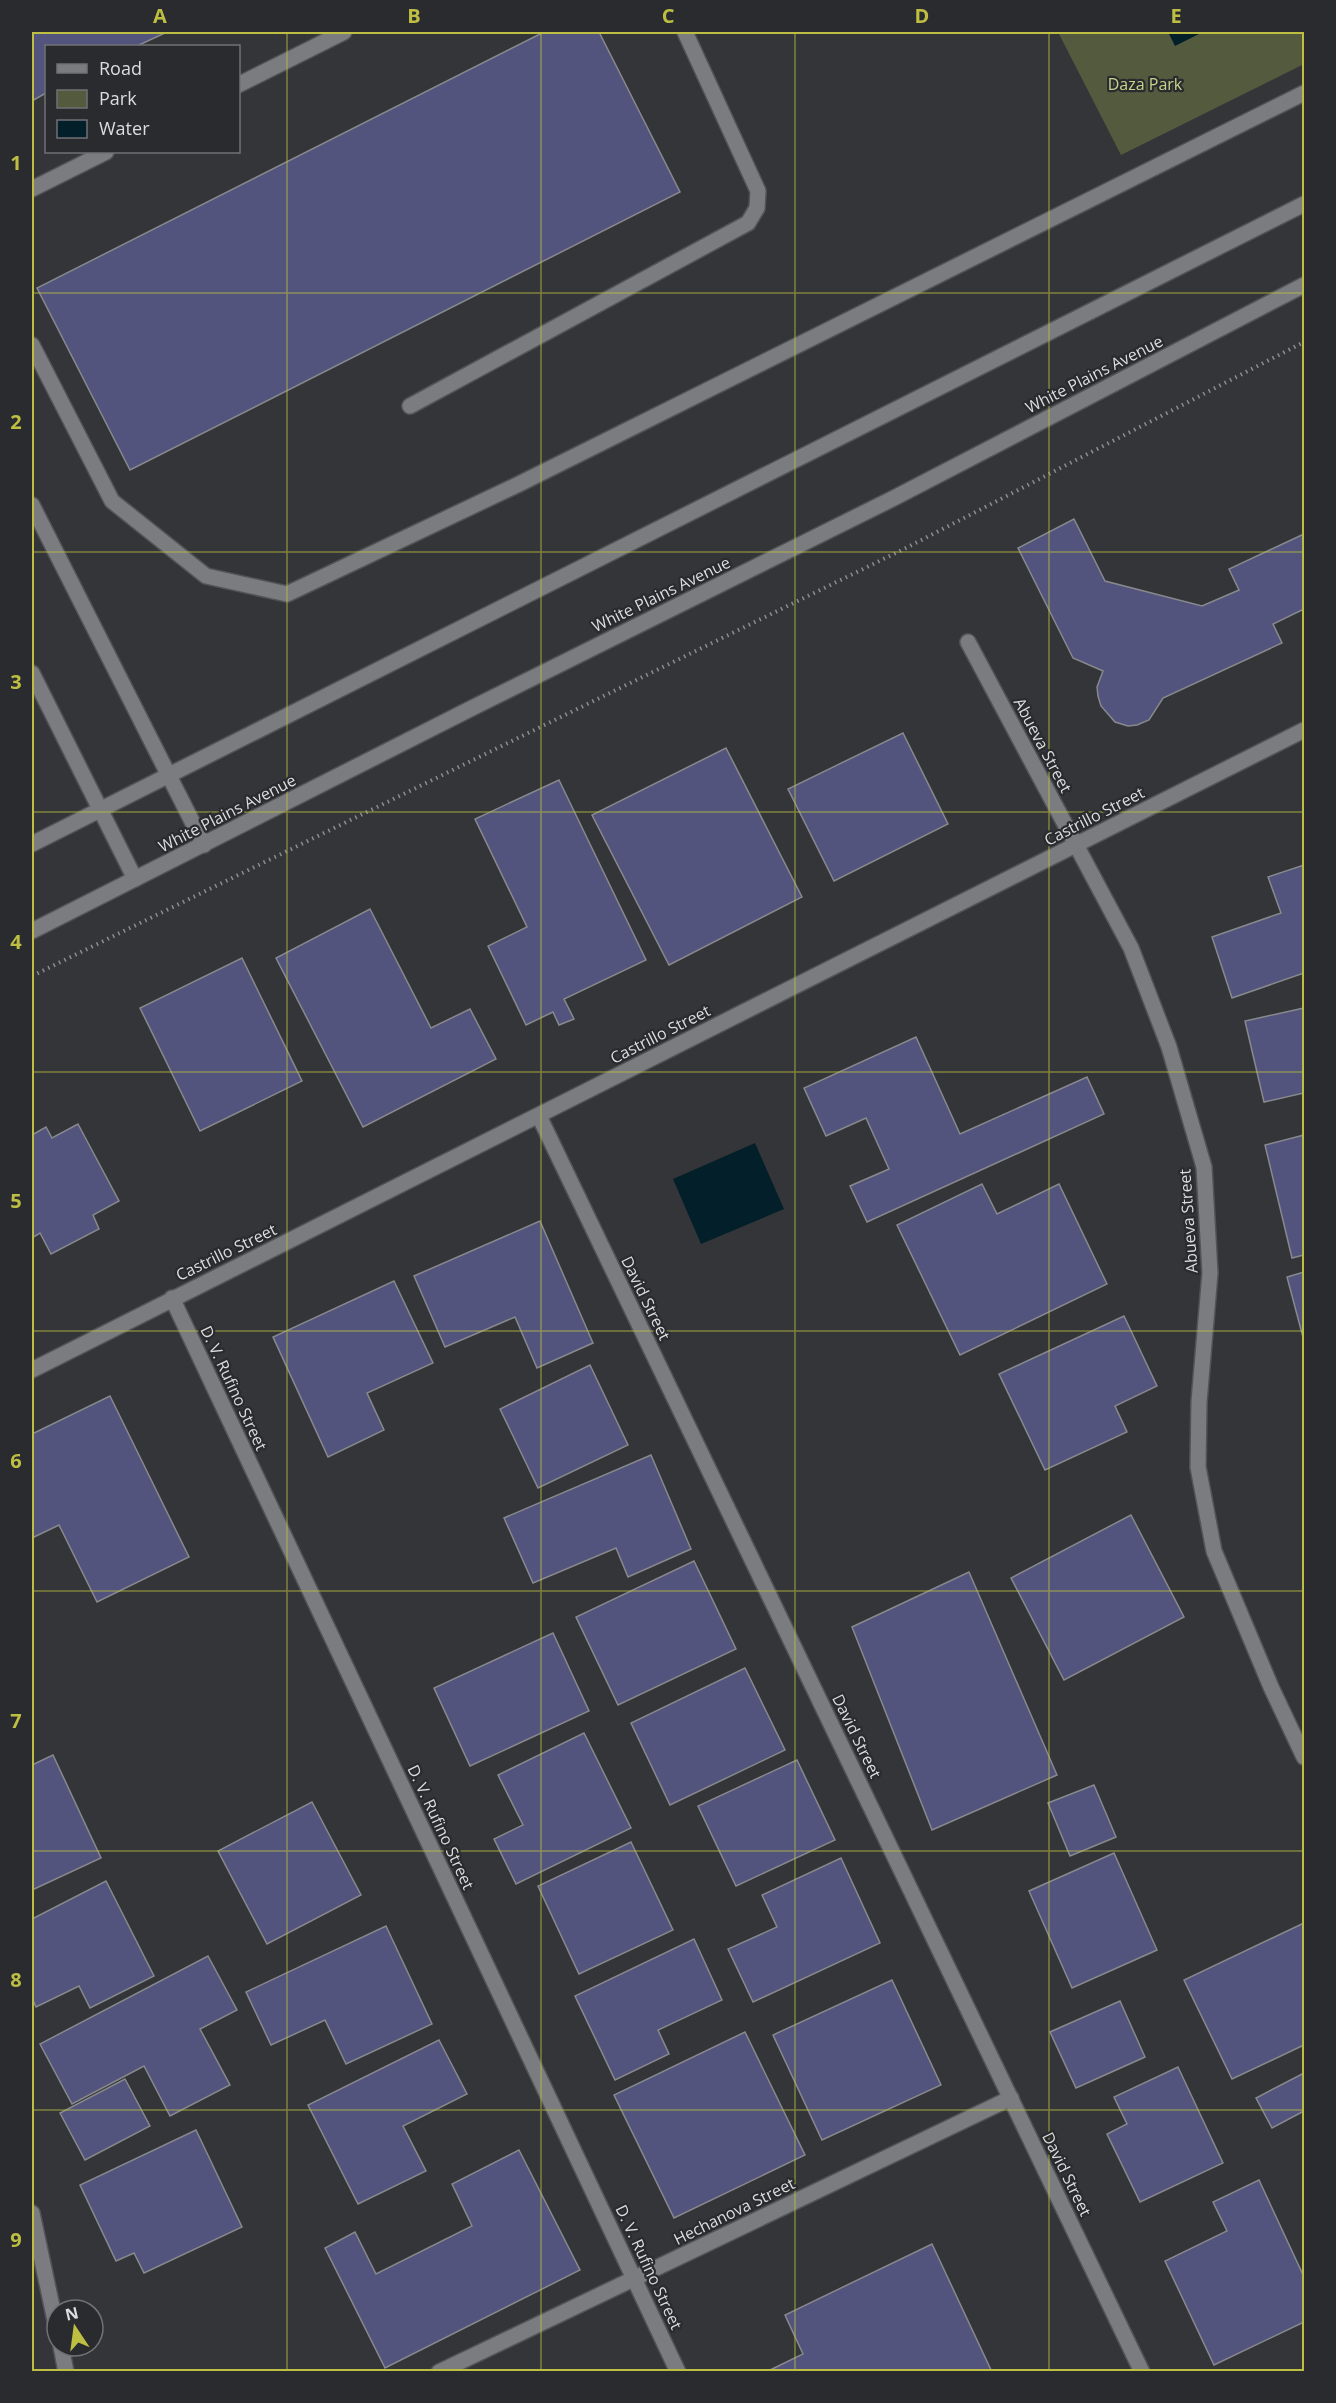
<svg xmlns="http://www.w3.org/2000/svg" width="1336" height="2403" font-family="'Open Sans',sans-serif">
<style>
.green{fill:#545a3e}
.water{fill:#03202a}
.building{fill:#52547d;stroke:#88898c;stroke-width:1.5}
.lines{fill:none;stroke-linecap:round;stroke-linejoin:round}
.minor-casing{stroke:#525355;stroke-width:18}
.path{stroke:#8d8d90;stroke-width:4;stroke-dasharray:1.5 4.5;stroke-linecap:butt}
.minor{stroke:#7b7c7f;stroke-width:15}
.grid{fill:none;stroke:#bebf42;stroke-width:1.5;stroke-opacity:0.55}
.labels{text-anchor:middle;stroke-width:4.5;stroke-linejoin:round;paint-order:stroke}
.park-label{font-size:16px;fill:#c3d48b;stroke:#2a2b2e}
.street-label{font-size:16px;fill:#dddddf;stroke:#2a2b2e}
.neatline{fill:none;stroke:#bebf42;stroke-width:2}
.grid-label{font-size:20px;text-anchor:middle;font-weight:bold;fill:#bebf42}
</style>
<rect width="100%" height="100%" fill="#343538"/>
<path class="green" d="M1058,32H1304V64L1121,155Z"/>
<g class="water">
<path d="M1168,32H1203L1175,46Z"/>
<path d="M755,1143L784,1209L701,1244L673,1179Z"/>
</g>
<g class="building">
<path d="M32,32H167L137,46H46V93L32,101Z"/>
<path d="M544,32H599L680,192L130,470L37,288Z"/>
<path d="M1074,519L1105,581L1202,606L1239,590L1229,569L1304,534V609L1273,624L1282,643L1163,698L1149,720L1137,725L1128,726L1115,722L1101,706L1098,696L1097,687L1103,671L1073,658L1018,548Z"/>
<path d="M903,733L948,824L834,881L788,789Z"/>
<path d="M726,748L802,897L669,965L592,815Z"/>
<path d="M559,780L646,960L564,999L574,1019L559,1025L553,1012L526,1025L488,946L527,927L475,819Z"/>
<path d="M1304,865V973L1232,998L1212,937L1281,913L1268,877Z"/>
<path d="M370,909L431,1028L470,1009L496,1059L363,1127L276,958Z"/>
<path d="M242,958L302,1081L200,1131L140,1008Z"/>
<path d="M1304,1008V1093L1264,1102L1245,1021Z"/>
<path d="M916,1037L960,1134L1087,1077L1104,1114L867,1222L850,1186L889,1169L866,1118L826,1136L804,1088Z"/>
<path d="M78,1124L119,1201L93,1215L99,1229L51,1254L40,1233L32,1238V1135L46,1127L52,1138Z"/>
<path d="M1304,1135V1255L1292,1258L1265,1145Z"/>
<path d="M982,1184L997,1214L1059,1184L1107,1284L960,1355L897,1225Z"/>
<path d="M540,1221L593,1343L537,1368L515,1317L445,1347L414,1276Z"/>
<path d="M1304,1272V1341L1287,1277Z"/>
<path d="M394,1281L433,1363L367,1393L384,1430L328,1457L273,1337Z"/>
<path d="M1124,1316L1157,1386L1115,1406L1127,1432L1045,1470L999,1374Z"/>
<path d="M590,1365L628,1445L538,1488L500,1409Z"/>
<path d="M110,1396L189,1557L97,1602L59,1525L32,1538V1434Z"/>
<path d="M651,1455L691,1549L628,1577L616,1548L533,1583L504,1518Z"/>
<path d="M1131,1515L1184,1617L1064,1680L1011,1578Z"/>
<path d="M694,1561L736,1649L618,1705L576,1617Z"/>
<path d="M969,1572L1057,1775L932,1830L852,1627Z"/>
<path d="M553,1633L589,1711L470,1766L434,1688Z"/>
<path d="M745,1668L785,1750L670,1805L631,1723Z"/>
<path d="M584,1733L631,1828L516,1884L494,1839L523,1825L498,1775Z"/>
<path d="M53,1755L101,1858L32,1890V1765Z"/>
<path d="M797,1760L835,1840L736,1886L698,1806Z"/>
<path d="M1094,1785L1116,1837L1070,1856L1048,1803Z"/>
<path d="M312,1802L361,1895L267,1944L218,1851Z"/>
<path d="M631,1842L673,1930L579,1974L538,1886Z"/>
<path d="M1114,1853L1157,1950L1072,1988L1029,1891Z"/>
<path d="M841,1858L880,1943L753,2002L728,1949L777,1927L762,1895Z"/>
<path d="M106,1881L154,1976L90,2008L79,1986L36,2007L32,1998V1919Z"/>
<path d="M1304,1923V2045L1232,2079L1184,1980Z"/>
<path d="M386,1926L432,2024L346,2064L325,2020L271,2045L246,1992Z"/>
<path d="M694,1939L722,2000L658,2030L669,2054L615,2080L575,1996Z"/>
<path d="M208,1956L237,2010L200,2029L230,2085L170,2116L144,2066L72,2104L40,2044Z"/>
<path d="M892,1980L941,2085L822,2140L773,2035Z"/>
<path d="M1120,2001L1145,2057L1076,2088L1050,2032Z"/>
<path d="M745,2032L805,2155L674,2218L614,2095Z"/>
<path d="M439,2040L467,2094L403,2126L426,2171L358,2204L308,2105Z"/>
<path d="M1178,2067L1223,2163L1140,2202L1107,2134L1127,2124L1114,2097Z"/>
<path d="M1304,2073V2111L1272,2128L1256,2098Z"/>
<path d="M125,2079L150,2126L85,2160L60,2113Z"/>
<path d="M196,2130L242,2227L144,2273L134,2253L116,2261L80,2185Z"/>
<path d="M519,2150L580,2270L385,2368L325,2248L355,2232L376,2274L472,2226L452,2184Z"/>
<path d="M1259,2180L1304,2277V2322L1214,2365L1165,2261L1227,2231L1213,2202Z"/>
<path d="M932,2244L992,2372H766L803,2354L785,2315Z"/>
</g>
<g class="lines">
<defs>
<g id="minor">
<path d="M238,85L344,32"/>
<path d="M32,189L106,152"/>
<path d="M32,345L112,501L206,576L287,594L517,485L1304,93"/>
<path d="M410,406L748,223L757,208L758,191L685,32"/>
<path d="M32,505L204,845"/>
<path d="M968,642L1131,948L1169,1047L1204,1167L1210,1273L1199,1402L1198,1467L1214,1551L1271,1687L1304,1757"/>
<path d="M32,673L135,879"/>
<path d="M32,844L1304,204"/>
<path d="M32,931L474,707L894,498L1304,285"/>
<path d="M539,1116L1142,2372"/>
<path d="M172,1298L678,2372"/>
<path d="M32,1370L1304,730"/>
<path d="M32,2213L57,2330"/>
<path d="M61,2346L66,2372"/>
<path d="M439,2372L1011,2098"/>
</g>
</defs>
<use href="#minor" class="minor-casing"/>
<path class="path" d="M32,976L908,547L1304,342"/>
<use href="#minor" class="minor"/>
</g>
<path class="grid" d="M287,32V2372M541,32V2372M795,32V2372M1049,32V2372M32,293H1304M32,552H1304M32,812H1304M32,1072H1304M32,1331H1304M32,1591H1304M32,1851H1304M32,2110H1304"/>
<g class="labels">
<g class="park-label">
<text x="1145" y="90">Daza Park</text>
</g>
<g class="street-label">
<text transform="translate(1094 374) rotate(-27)" y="6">White Plains Avenue</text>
<text transform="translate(661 594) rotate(-26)" y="6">White Plains Avenue</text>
<text transform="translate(1043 745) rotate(62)" y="6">Abueva Street</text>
<text transform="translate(227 813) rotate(-27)" y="6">White Plains Avenue</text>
<text transform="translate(1094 816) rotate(-27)" y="6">Castrillo Street</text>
<text transform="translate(660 1034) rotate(-27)" y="6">Castrillo Street</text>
<text transform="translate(1188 1221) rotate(-94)" y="6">Abueva Street</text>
<text transform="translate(226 1252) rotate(-26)" y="6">Castrillo Street</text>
<text transform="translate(646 1298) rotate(64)" y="6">David Street</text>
<text transform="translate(234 1388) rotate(65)" y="6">D. V. Rufino Street</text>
<text transform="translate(857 1736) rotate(64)" y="6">David Street</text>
<text transform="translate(441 1827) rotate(65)" y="6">D. V. Rufino Street</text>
<text transform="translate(1067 2174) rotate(64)" y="6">David Street</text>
<text transform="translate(734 2211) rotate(-26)" y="6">Hechanova Street</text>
<text transform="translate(649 2267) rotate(65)" y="6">D. V. Rufino Street</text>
</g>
</g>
<rect width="1336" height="2403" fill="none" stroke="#2a2b2e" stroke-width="66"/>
<rect x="45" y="45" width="195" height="108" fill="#2a2b2e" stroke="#727275" stroke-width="1.5"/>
<rect x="57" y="64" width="30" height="9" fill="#7b7c7f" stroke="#727275" stroke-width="1.5"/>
<text x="99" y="75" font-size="18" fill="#dddddf">Road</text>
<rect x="57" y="90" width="30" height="18" fill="#545a3e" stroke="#727275" stroke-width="1.5"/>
<text x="99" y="105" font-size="18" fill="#dddddf">Park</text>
<rect x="57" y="120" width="30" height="18" fill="#03202a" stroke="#727275" stroke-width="1.5"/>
<text x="99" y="135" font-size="18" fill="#dddddf">Water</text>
<g transform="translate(75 2328) rotate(347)"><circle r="28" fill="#2a2b2e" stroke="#727275" stroke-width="1.5"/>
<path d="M0-4.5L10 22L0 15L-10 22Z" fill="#bebf42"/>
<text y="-9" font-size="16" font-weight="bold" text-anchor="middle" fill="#dddddf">N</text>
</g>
<rect x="33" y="33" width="1270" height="2337" class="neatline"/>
<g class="grid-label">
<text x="160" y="23">A</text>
<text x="414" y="23">B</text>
<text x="668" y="23">C</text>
<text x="922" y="23">D</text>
<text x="1176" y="23">E</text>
<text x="16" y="170">1</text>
<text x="16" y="429">2</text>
<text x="16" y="689">3</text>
<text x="16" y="949">4</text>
<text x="16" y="1208">5</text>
<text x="16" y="1468">6</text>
<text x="16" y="1728">7</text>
<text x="16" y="1987">8</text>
<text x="16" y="2247">9</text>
</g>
</svg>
